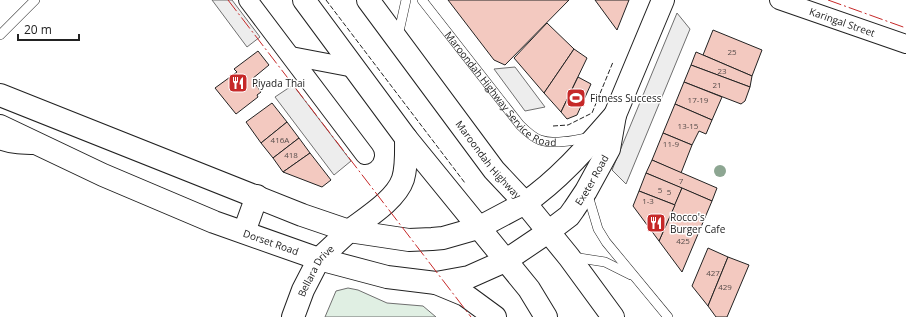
<svg xmlns="http://www.w3.org/2000/svg" width="906" height="317" font-family="'Open Sans',sans-serif">
<style>
.green{fill:#e0efe3;stroke:#6f6f6f}
.parking{fill:#ededed;stroke:#6f6f6f}
.building{fill:#f3c9c0;stroke:#222}
.lines{fill:none;stroke-linecap:round;stroke-linejoin:round}
.lane-casing{stroke:#222;stroke-width:10}
.street-casing{stroke:#222;stroke-width:20}
.secondary-casing{stroke:#222;stroke-width:24}
.primary-casing{stroke:#222;stroke-width:24}
.highway-casing{stroke:#222;stroke-width:24}
.lane{stroke:#fff;stroke-width:9}
.street{stroke:#fff;stroke-width:18}
.secondary{stroke:#fff;stroke-width:22}
.primary{stroke:#fff;stroke-width:22}
.highway{stroke:#fff;stroke-width:22}
.fence{stroke:#222;stroke-width:1;stroke-dasharray:5 2;stroke-linecap:butt}
.power{stroke:#c62828;stroke-width:1;stroke-dasharray:14 3 2 3;stroke-linecap:butt}
.tree{fill:#8da692}
.labels{text-anchor:middle;stroke-width:3;stroke-linejoin:round;paint-order:stroke}
.number-label{font-size:8px;fill:#564c4a}
.street-label{font-size:10px;fill:#222;stroke:#fff}
.poi-label{font-size:10px;fill:#222;stroke:#fff;text-anchor:start}
</style>
<rect width="100%" height="100%" fill="#fff"/>
<path class="green" d="M348,288L358,290L387,303L423,306L436,317H325L336,291Z"/>
<g class="parking">
<path d="M212,0H232L260,37L247,47Z"/>
<path d="M677,13L690,29L626,184L612,170Z"/>
<path d="M515,67L545,107L525,111L494,69Z"/>
<path d="M293,85L351,161L334,175L275,97Z"/>
</g>
<g class="building">
<path d="M448,0H569L505,65L494,60Z"/>
<path d="M595,0H629L617,30Z"/>
<path d="M547,23L574,49L544,93L514,58Z"/>
<path d="M713,30L762,50L752,76L703,55Z"/>
<path d="M574,49L587,58L561,112L544,93Z"/>
<path d="M258,51L269,65L252,79L261,92L257,95L258,97L236,114L215,88L237,72L234,69Z"/>
<path d="M696,52L752,76L750,87L691,65Z"/>
<path d="M691,65L750,87L745,101L741,104L684,82Z"/>
<path d="M578,77L591,84L577,115L567,119L561,112Z"/>
<path d="M684,82L722,97L712,120L675,104Z"/>
<path d="M272,103L287,122L261,143L246,122Z"/>
<path d="M675,104L712,120L706,134L699,131L692,145L663,133Z"/>
<path d="M287,122L299,138L273,158L261,143Z"/>
<path d="M663,133L692,145L681,173L652,160Z"/>
<path d="M299,138L310,153L283,172L273,158Z"/>
<path d="M310,153L331,180L322,187L283,172Z"/>
<path d="M652,160L717,188L712,201L646,173Z"/>
<path d="M646,173L682,188L675,205L639,191Z"/>
<path d="M682,188L712,201L682,272L659,241Z"/>
<path d="M639,191L675,205L659,241L633,206Z"/>
<path d="M708,248L728,257L708,306L692,286Z"/>
<path d="M728,257L749,265L727,317H716L708,306Z"/>
</g>
<g class="lines">
<defs>
<g id="lane">
<path id="s1" d="M422,0L520,125C526,131 532,137 540,140C554,145 576,140 590,137"/>
<path d="M0,35L35,0"/>
<path d="M398,36L406,0"/>
<path d="M587,192L598,229L606,242L668,317"/>
<path d="M573,257L605,262L631,275"/>
</g>
<g id="street">
<path d="M248,0L365,155"/>
<path id="s2" d="M779,0L906,44"/>
<path d="M291,56L354,68"/>
<path d="M0,140C12,145 24,145 37,145"/>
</g>
<g id="secondary">
<path d="M525,203C560,179 587,147 615,115"/>
<path id="s3" d="M548,232L569,216L574,209L586,191L609,149L615,115L663,0"/>
<path id="s4" d="M293,317L303,290L319,259L349,231"/>
</g>
<g id="primary">
<path d="M0,95L302,215L349,231L409,240L432,239L443,238L478,228L525,203"/>
<path id="s5" d="M0,126L103,175L214,222L319,259L387,277L436,283L469,277L505,261L548,232"/>
<path d="M349,231C366,218 396,200 403,179C407,166 406,152 406,138"/>
<path d="M244,232L257,196"/>
<path d="M436,283L465,295L495,317"/>
</g>
<g id="highway">
<path d="M304,0L406,138L529,289L546,317"/>
<path id="s6" d="M368,0L494,170L525,203L569,257L613,317"/>
</g>
</defs>
<use href="#lane" class="lane-casing"/>
<use href="#street" class="street-casing"/>
<use href="#secondary" class="secondary-casing"/>
<use href="#primary" class="primary-casing"/>
<use href="#highway" class="highway-casing"/>
<use href="#lane" class="lane"/>
<use href="#street" class="street"/>
<use href="#secondary" class="secondary"/>
<use href="#primary" class="primary"/>
<use href="#highway" class="highway"/>
<g class="fence">
<path d="M326,0L465,183"/>
<path d="M553,126L568,125L592,113L613,62"/>
</g>
<g class="power">
<path d="M228,0L471,317"/>
<path d="M828,0L906,28"/>
</g>
</g>
<circle class="tree" cx="720" cy="171" r="6"/>
<defs>
<symbol id="restaurant-square" viewBox="-11 -11 22 22"><rect x="-9" y="-9" width="18" height="18" rx="4" fill="#c62828" stroke="#fff"/><path d="M-5-6h1v4h1v-4h1v4h1v-4h1v5L-1.5 .5V6h-2V.5L-5-1ZM5-6V6H3V1.5H1.5Q1.5-4 5-6Z" fill="#fff"/></symbol>
<symbol id="stadium-square" viewBox="-11 -11 22 22"><rect x="-9" y="-9" width="18" height="18" rx="4" fill="#c62828" stroke="#fff"/><path d="M0-5a6.5 5 0 1 0 0 10a6.5 5 0 1 0 0-10ZM-3.5-1.8h7v3.6h-7Z" fill="#fff"/></symbol>
</defs>
<g fill-rule="evenodd">
<use href="#restaurant-square" x="227" y="72" width="22" height="22"/>
<use href="#stadium-square" x="565" y="87" width="22" height="22"/>
<use href="#restaurant-square" x="645" y="212" width="22" height="22"/>
</g>
<g class="labels">
<g class="number-label">
<text x="732" y="55">25</text>
<text x="722" y="74">23</text>
<text x="717" y="88">21</text>
<text x="698" y="103">17-19</text>
<text x="688" y="129">13-15</text>
<text x="280" y="143">416A</text>
<text x="671" y="147">11-9</text>
<text x="291" y="158">418</text>
<text x="681" y="184">7</text>
<text x="660" y="193">5</text>
<text x="669" y="195">5</text>
<text x="648" y="204">1-3</text>
<text x="683" y="244">425</text>
<text x="713" y="276">427</text>
<text x="725" y="290">429</text>
</g>
<g class="street-label">
<text dy="4" stroke="none"><textPath href="#s2" startOffset="67">Karingal Street</textPath></text>
<text dy="4" stroke="none"><textPath href="#s1" startOffset="121">Maroondah Highway Service Road</textPath></text>
<text dy="4" stroke="none"><textPath href="#s6" startOffset="200">Maroondah Highway</textPath></text>
<text dy="4" stroke="none"><textPath href="#s3" startOffset="69">Exeter Road</textPath></text>
<text dy="4" stroke="none"><textPath href="#s5" startOffset="295">Dorset Road</textPath></text>
<text dy="4" stroke="none"><textPath href="#s4" startOffset="52">Bellara Drive</textPath></text>
</g>
<g class="poi-label">
<text x="252" y="87">Piyada Thai</text>
<text x="590" y="102">Fitness Success</text>
<text x="670" y="221">Rocco's<tspan x="670" dy="12">Burger Cafe</tspan></text>
</g>
</g>
<path d="M18 34v6h61v-6" fill="none" stroke="#222222" stroke-width="2"/>
<text x="24" y="34" font-size="12" fill="#222222" stroke="#ffffff" stroke-width="3" paint-order="stroke">20 m</text>
</svg>
